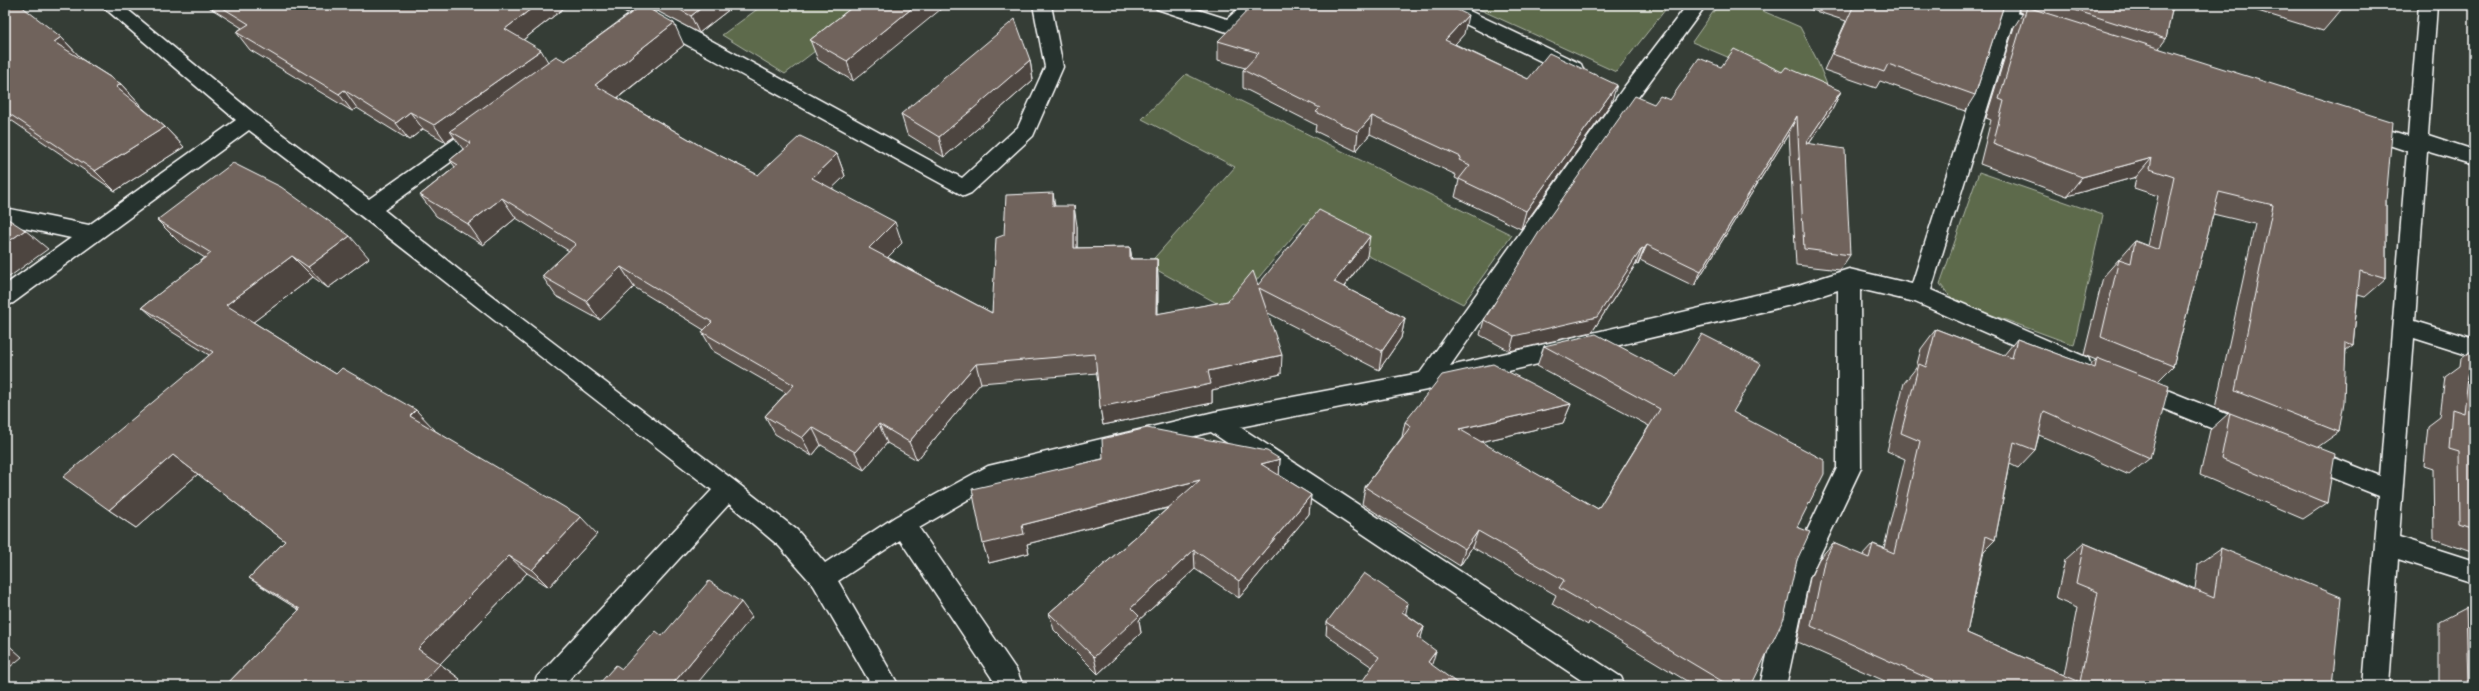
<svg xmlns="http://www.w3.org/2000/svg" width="2479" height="691" font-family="'Indie Flower',sans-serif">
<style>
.green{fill:#5d6b4c;stroke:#aeb5a6}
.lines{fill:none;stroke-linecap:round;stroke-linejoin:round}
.minor-casing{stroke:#fff;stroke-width:3}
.minor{fill:#26332d;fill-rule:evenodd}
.wall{fill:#5f554f;stroke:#fff}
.shaded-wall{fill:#4e4540;stroke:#fff}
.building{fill:#6f635c;stroke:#fff}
</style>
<rect width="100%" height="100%" fill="#353d36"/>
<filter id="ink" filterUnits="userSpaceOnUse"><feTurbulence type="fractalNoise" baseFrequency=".025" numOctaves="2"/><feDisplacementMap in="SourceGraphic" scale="8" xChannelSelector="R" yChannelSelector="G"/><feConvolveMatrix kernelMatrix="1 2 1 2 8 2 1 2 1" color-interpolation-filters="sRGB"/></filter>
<g filter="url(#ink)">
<g class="green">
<path d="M763,5H875L785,74L722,35Z"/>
<path d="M1470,5H1669L1616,72Z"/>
<path d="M1718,5H1749L1800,27L1817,60L1834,102L1692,42Z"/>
<path d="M1186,74L1512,235L1463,304L1304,223L1231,311L1148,265L1235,167L1142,119Z"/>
<path d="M1979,172L2103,215L2074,345L1954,301L1940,284Z"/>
</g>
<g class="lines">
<defs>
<g id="minor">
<path d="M101,5H122L256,115L369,199L477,123L484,121L491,123L494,128L491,133L384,210L479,286L736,482L797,530L825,563L895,517L988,466L1214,412L1420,373L1622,90L1687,5H1706L1636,100L1450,366L1795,286L1849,269L1912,284L1996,20L1965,9L1962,5H1991L2000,8L2001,5H2019L2017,13L2053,24L2055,29L2053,34L2046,35L2013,25L1931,290L2088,358L2091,365L2088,372L2080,374L1915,302L1860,289L1861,468L1809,578L1786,686H1760L1785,577L1837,468L1838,290L1795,304L1427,390L1240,427L1621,677L1625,686H1590L1211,432L993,485L919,528L1017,671L1023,686H997L900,540L838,581L899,686H872L814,586L779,546L729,504L563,686H533L537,677L712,490C557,371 405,248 249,130L13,303L5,306V285L71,238L5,224V208L89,225L236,120Z"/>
<path d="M1033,5H1051L1063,67L1033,136L971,193L964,196L645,22L643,17L645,12L652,11L659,12L962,178L1018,127L1045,67Z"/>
<path d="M1154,5H1183L1227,19L1243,5H1264L1237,32L1230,33L1157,9Z"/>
<path d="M1432,5H1457L1581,64L1583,69L1581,74L1574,76L1567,74L1435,9Z"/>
<path d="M2419,5H2437L2428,135L2474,150V165L2427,151L2415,321L2474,339V357L2414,338L2399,537L2474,561V583L2398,559L2389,686H2363L2379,496L2296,463L2292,456L2296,449L2304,446L2380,476L2407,151L2356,134L2353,129L2356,124L2363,122L2408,136Z"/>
<path d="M2137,378L2256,426L2259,433L2256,440L2248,443L2129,395L2126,388L2129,381Z"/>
</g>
</defs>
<use href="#minor" class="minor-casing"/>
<use href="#minor" class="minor"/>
</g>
<g class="wall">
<path d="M5,5L61,37L81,58H80L121,84L140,105H139L165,127L184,147L115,191L5,116Z"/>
<path d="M206,5H568L523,40L548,62L565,61L637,8L636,7L627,13L613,5H642L684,45L618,98L699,145L758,175L837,154L845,176L832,188L902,243L887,257L992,313L1004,235L1055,206L1077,226V248L1130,247L1132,259H1157L1158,279V314L1228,301L1258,285L1367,256L1344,287L1405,318L1401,338L1379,370L1268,313L1281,374L1212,390V403L1103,425L1100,407L1097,373L981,383L917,460L887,443L864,470L821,445L812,456L775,434L765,416L786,393L713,351L702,332L704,330L634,287L600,320L556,296L542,276L569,251L516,218L483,245L436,216L420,195L455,167L450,160L463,149L454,137L446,142L423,129L409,140L357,108L352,111L250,50L236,32L242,28L207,6Z"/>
<path d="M656,5H735L699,33L659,12Z"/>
<path d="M855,5L853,81L818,60L810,40Z"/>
<path d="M1797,5H2004L1975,95L1965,111L1880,81L1876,88L1824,70L1846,21Z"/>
<path d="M2019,5H2173L2166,39L2159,48L2386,200V279L2365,297L2358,295L2353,345L2346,350L2339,432L2318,447L2327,503L2303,519L2200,475L2210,430L2229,413L2215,408L2255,224L2213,214L2173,366L2157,382L2150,458L2129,475L2039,435L2035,450L2018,468L2010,464L1995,540L1984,551L1967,633L2064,675L2077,608L2056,599L2065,560L2084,543L2195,589L2198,564L2221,548L2332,686H1896L1797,642L1810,578L1819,559L1833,543L1862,556L1873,544L1884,548L1905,459L1887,451L1904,383L1916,368L1921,349L1936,329L2004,355L2017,339L2089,366L2096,360L2084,355L2103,277L2135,241L2147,246L2158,196L2134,188L2136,177L2067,196L1980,164L1991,120L1986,118L2014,27L2023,13L2019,12Z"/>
<path d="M2238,5H2342L2341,10L2323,31Z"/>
<path d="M1464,34L1455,44L1528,79L1611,103L1521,229L1455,197L1459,180L1455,178L1456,175L1370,134L1356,151L1315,131L1316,125L1243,88V70L1245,68L1218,60V41Z"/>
<path d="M1030,60L1033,80L977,129L944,157L907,134L901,114Z"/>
<path d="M1721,67L1782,72L1841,91L1833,108L1809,144L1850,255L1840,270L1796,265L1789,133L1694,286L1640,260L1638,265L1636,264L1592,332L1510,351L1480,335L1484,320L1654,104L1670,100Z"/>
<path d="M157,220L369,258L328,288L313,277L253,322L336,374L416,410L434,430L597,534L549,587L527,573L440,664L460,679L454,686H225L299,610L273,594L249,578L285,541L198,474L136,528L109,510L209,355L166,328L142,307L205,258L179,242Z"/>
<path d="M1544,346L1733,412L1797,527V560L1751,686H1695L1589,622L1588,625L1552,604L1556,595L1472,547L1460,566L1362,504L1365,487L1402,437L1405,422L1571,404L1563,423L1480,442L1598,509L1649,426L1537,366Z"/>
<path d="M2474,349V553L2434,539L2433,469L2424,466L2428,426L2440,417L2445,377L2460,366L2461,358Z"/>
<path d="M1280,459L1279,475L1311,495L1309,514L1239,598L1195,569L1139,620L1141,633L1098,674L1054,630L1049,613L1168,508L1027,544L1029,553L989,563L983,544Z"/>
<path d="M2466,608L2474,686H2439V622Z"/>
<path d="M1406,614L1424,627L1420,640L1432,665L1372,667L1326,635L1327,622Z"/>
</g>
<g class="shaded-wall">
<path d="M536,5H568L515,46L505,29Z"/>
<path d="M623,5H636V7L627,13Z"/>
<path d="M705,5H735L699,33L691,16Z"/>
<path d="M916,5H946L853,81L847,61Z"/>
<path d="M1468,15L1464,34L1442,59L1445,40Z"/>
<path d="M674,23L684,45L607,106L595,85Z"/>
<path d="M61,37L81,58L74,62L54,42Z"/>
<path d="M541,50L551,67L450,131L454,137L446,142L434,125Z"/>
<path d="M1030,60L1033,80L977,129L944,157L939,137Z"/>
<path d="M121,84L140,105L136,107L116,87Z"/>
<path d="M1617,85L1611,103L1521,229L1526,211Z"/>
<path d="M344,90L357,108L352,111L339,94Z"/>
<path d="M1841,91L1833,108L1798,160L1806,143Z"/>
<path d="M410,112L423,129L409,140L396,123Z"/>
<path d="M1372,116L1370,134L1356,151L1358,132Z"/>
<path d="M1797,116L1789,133L1694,286L1701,271Z"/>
<path d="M165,127L184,147L115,191L95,171Z"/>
<path d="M837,154L845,176L821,199L812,178Z"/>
<path d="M2152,158L2136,177L2067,196L2082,177Z"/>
<path d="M1053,193L1056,214L1053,206Z"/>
<path d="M502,198L516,218L483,245L468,224Z"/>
<path d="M1074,206L1077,226V269L1074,248Z"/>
<path d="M895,222L902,243L877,268L869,248Z"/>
<path d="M25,230L48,249L5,280V244Z"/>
<path d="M350,236L369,258L328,288L308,267Z"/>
<path d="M1370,236L1367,256L1332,302L1334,282Z"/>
<path d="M1647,245L1640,260L1638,265L1644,249Z"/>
<path d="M1130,247L1133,268L1130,259Z"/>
<path d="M1642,248L1636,264L1592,332L1510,351L1514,336Z"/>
<path d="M292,256L313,277L248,326L226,305Z"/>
<path d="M1157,259L1158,279L1157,334L1156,314Z"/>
<path d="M621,267L634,287L600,320L586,301Z"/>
<path d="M1405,318L1401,338L1379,370L1382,351Z"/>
<path d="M1282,355L1281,374L1212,390V403L1103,425L1100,407L1208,371Z"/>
<path d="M976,364L981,383L917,460L909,442Z"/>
<path d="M1571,404L1563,423L1454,448L1459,429Z"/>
<path d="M416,410L435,430L429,435L410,416Z"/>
<path d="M879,424L887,443L864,470L855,452Z"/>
<path d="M812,427L821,445L812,456L802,438Z"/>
<path d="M173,455L198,474L136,528L109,510Z"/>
<path d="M1280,459L1279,479L1261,464Z"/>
<path d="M1200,480L1201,499L1027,544L1029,553L989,563L983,544L1022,525Z"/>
<path d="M1311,495L1309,514L1239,598V581Z"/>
<path d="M581,517L597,534L549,587L532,570Z"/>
<path d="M1478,531L1472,547L1460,566L1465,549Z"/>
<path d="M1194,550L1195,569L1139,620L1141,633L1098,674L1094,657L1131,608Z"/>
<path d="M509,556L527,573L440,664L460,679L454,686H419L418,649Z"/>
<path d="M741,602L752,617L695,686H671Z"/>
<path d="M1408,603L1405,617L1402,612Z"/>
<path d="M1424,627L1420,641L1417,637Z"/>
<path d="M5,642L22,657L5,671Z"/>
<path d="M1436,651L1432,664L1424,675L1428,662Z"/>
</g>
<g class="building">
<path d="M5,5H20L61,37L54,42L121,84L116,87L165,127L95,171L5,111Z"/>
<path d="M218,5H536L505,29L541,50L434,125L410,112L396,123L344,90L339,94L236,32L249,24Z"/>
<path d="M640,5H642L674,23L595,85L699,145L758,175L800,136L837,154L812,178L895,222L869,248L992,313L996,238L1004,235L1006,195L1053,193V206H1074V248L1130,247V259H1157L1156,314L1228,301L1253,271L1258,285L1319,210L1370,236L1334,282L1405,318L1382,351L1259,288L1282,355L1208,371L1211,384L1100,407L1095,354L976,364L909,442L879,424L855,452L812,427L802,438L765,416L794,385L702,332L712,322L621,267L586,301L542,276L576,244L502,198L468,224L420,195L458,165L450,160L471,143L450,131L556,56L565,61L641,6Z"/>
<path d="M671,5H705L691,16Z"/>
<path d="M855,5H916L847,61L810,40Z"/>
<path d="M1253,5H1447L1468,15L1445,40L1528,79L1549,53L1617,85L1526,211L1459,179L1470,165L1459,160L1461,157L1372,116L1358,132L1316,112L1320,108L1243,70L1259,53L1218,41Z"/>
<path d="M1853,5H2004L1975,95L1888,64L1884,72L1832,54L1854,5Z"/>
<path d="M2059,5H2173L2166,39Z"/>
<path d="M2323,5H2342L2341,10Z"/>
<path d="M2027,7L2393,122L2386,200V279L2360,271L2353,345L2346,342L2344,402L2339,432L2235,391L2273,205L2219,192L2173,366L2101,337L2119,259L2131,263L2135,241L2159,250L2174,177L2150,169L2152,158L2082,177L1993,144L2004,101L1999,99Z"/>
<path d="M1015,19L1030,60L973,109L939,137L901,114Z"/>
<path d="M1734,49L1782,72L1786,67L1841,91L1806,143L1845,149L1850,255L1804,249L1797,116L1701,271L1647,245L1644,249L1642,248L1597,317L1514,336L1484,320L1541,229L1635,96L1654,104L1660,96L1670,100L1699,58L1721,67Z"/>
<path d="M233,163L281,187L350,236L308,267L292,256L226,305L336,374L342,368L416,410L410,416L581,517L532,570L509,556L418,649L440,664L419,686H225L300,609L249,578L285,541L173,455L109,510L63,477L213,352L142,307L211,253L157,220Z"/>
<path d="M5,217L25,230L5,244Z"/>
<path d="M1936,329L2012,358L2017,339L2095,368L2097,358L2169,386L2150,458L2044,411L2035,450L2014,442L1995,540L1986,536L1967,633L2080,682L2098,592L2076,583L2084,543L2214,598L2221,548L2341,597L2332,686H1945L1811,626L1824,562L1833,543L1869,558L1873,544L1894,553L1920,441L1901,433L1919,364L1926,367Z"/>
<path d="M1596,334L1676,376L1702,334L1761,364L1733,412L1824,460V474L1797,527L1810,532L1797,560L1784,618L1751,686H1730L1598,607L1596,609L1559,588L1564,580L1478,531L1465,549L1365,487L1411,426L1405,422L1442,375L1493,364L1571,404L1459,429L1598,509L1660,409L1544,346Z"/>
<path d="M2470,359L2474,361V528L2460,523L2459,452L2449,449L2452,409L2464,413Z"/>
<path d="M2230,413L2335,454L2327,503L2221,459Z"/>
<path d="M1147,428L1267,451L1280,459L1261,464L1311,495L1239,581L1194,550L1131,608L1139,616L1094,657L1049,613L1200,480L1022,525L1024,534L983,544L972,489L1103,459L1102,439Z"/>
<path d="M1364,573L1408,603L1402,612L1424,627L1417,637L1436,651L1428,662L1461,686H1359L1379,657L1327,622Z"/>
<path d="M709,581L741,602L671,686H597L616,665L622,669L656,631L662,636Z"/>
<path d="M2466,608L2474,611V686H2468Z"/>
</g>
</g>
<rect width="2479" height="691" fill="none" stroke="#26332d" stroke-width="20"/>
<rect x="10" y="10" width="2459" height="671" fill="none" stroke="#fff" stroke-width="1.5" filter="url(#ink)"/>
</svg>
